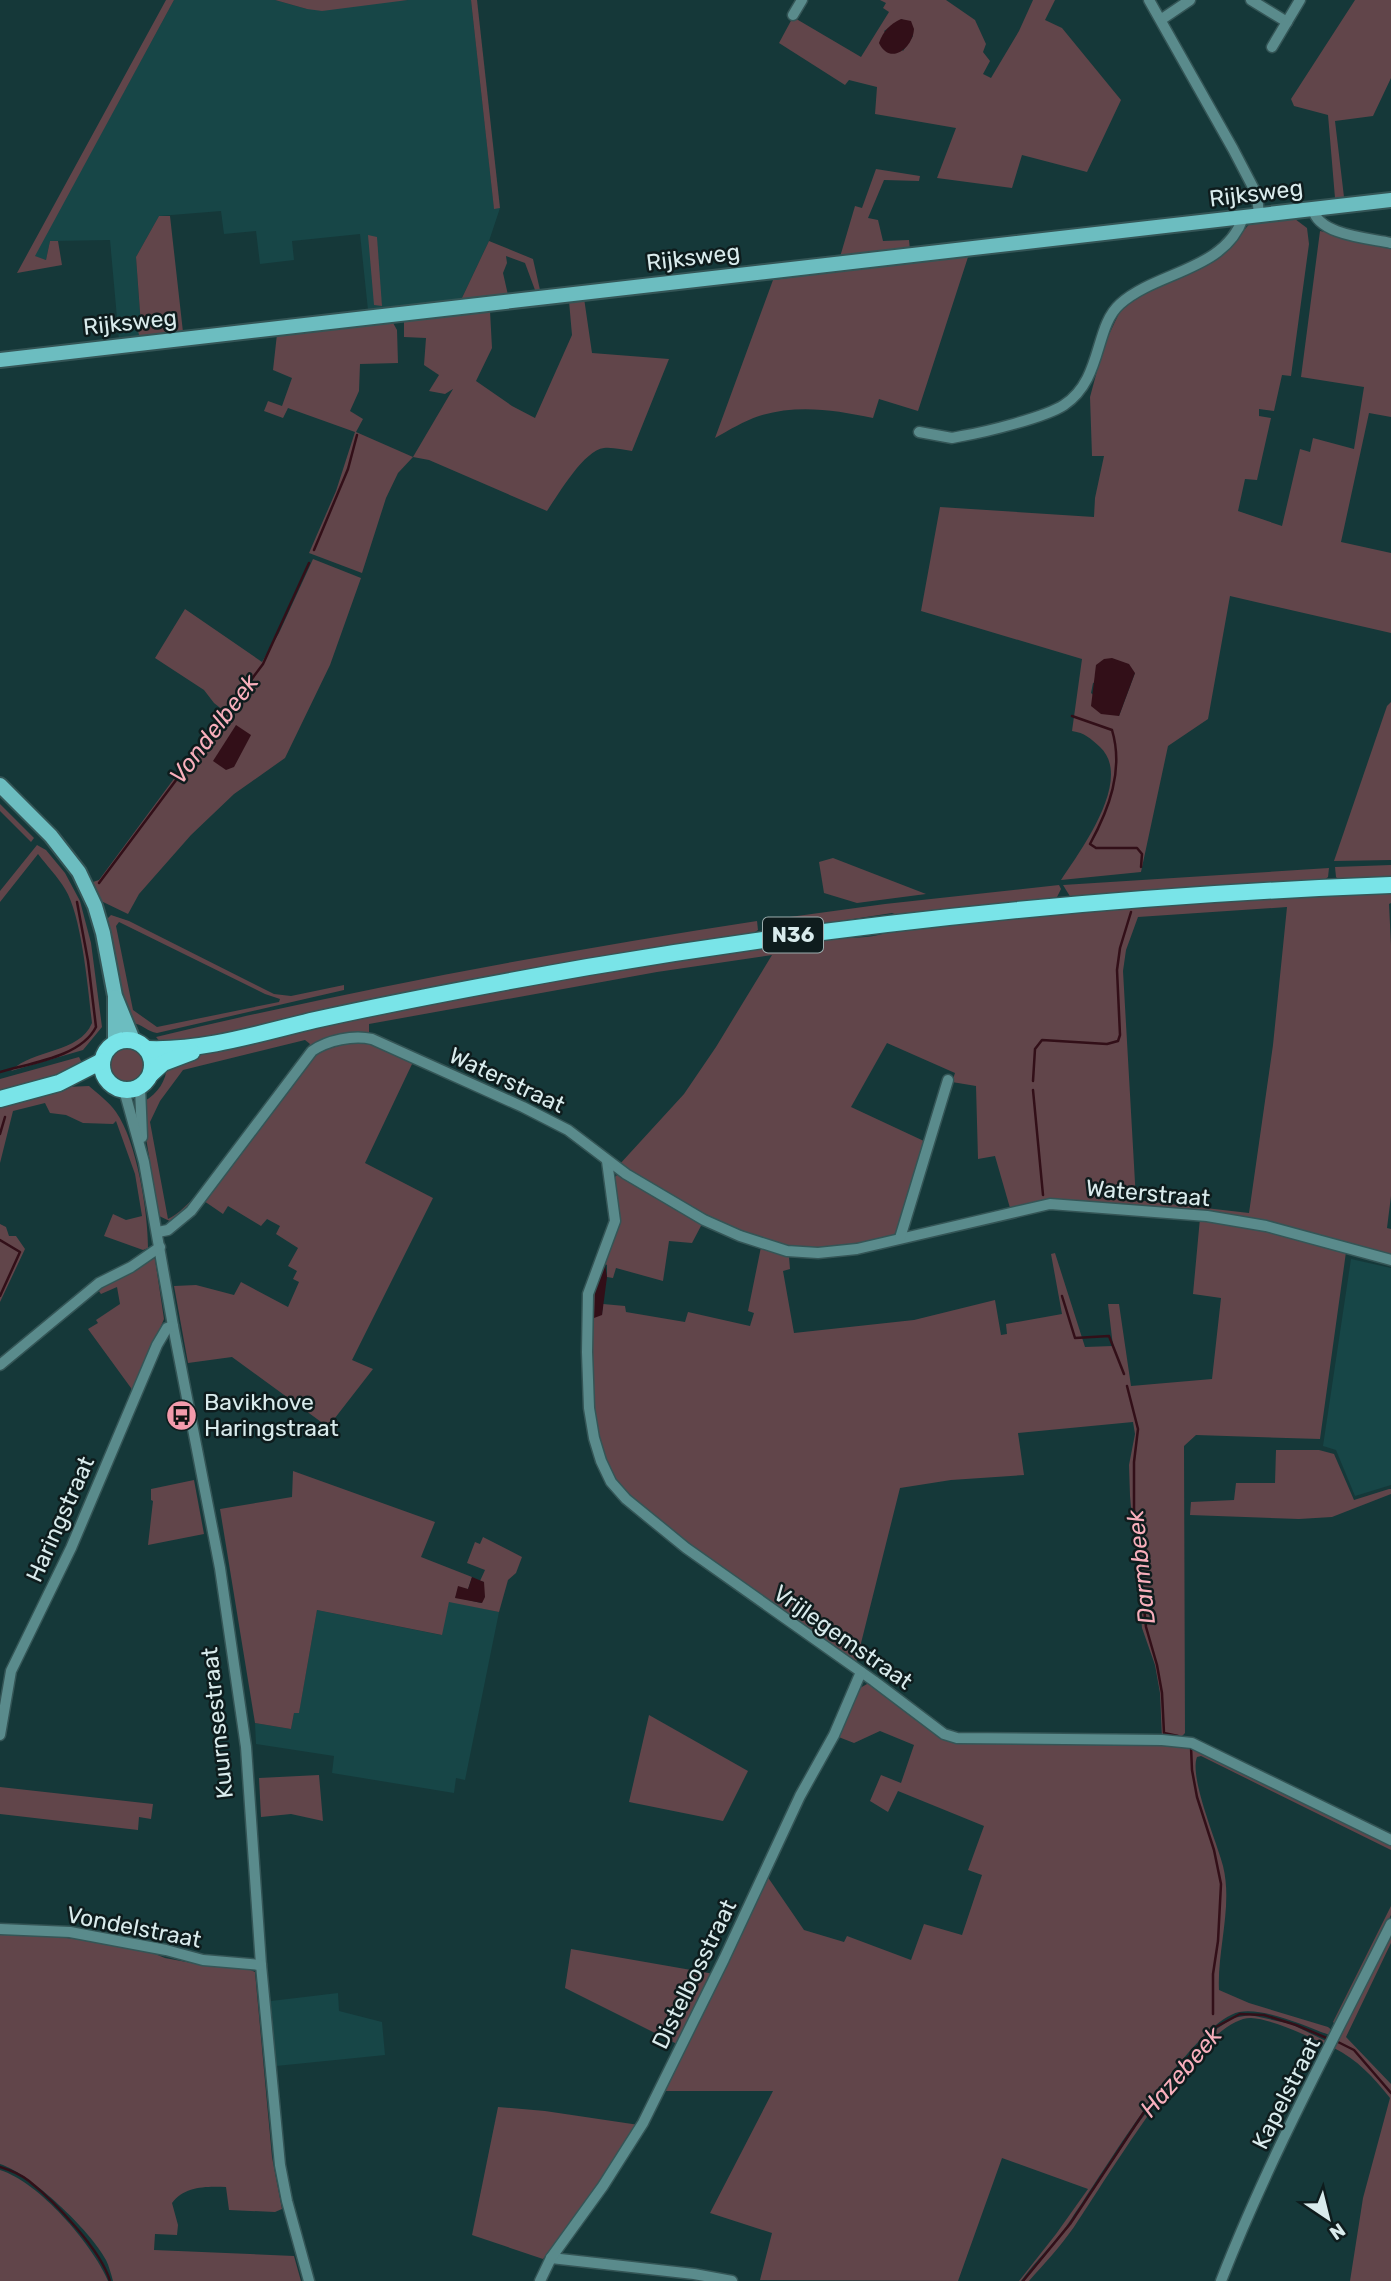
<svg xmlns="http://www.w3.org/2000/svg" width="1391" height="2281" font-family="Rubik,sans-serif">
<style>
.built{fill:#174647}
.green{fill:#61454a;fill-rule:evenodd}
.water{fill:#320f18}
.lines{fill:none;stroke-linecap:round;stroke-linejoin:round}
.stream{stroke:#320f18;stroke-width:2.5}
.street-casing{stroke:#345556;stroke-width:13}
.secondary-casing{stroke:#345556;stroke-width:18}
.primary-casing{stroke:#345556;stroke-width:19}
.street{stroke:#5a8b8c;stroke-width:10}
.secondary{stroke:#6cbdc0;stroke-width:14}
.primary{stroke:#79e4e8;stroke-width:16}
.labels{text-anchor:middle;stroke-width:5;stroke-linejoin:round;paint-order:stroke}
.shield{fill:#0e1c1d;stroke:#9cadae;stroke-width:2}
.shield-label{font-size:21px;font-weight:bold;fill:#d9ebec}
.street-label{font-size:23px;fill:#d9ebec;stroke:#0e1c1d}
.poi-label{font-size:23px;fill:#d9ebec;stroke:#0e1c1d;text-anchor:start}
.water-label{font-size:24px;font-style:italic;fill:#f8afbc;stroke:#0e1c1d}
</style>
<rect width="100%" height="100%" fill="#153839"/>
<g class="built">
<path d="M174,0H275L307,9L408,0H471L494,208H500L489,241L461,300L368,310L360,234L292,241L294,260L260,264L256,231L224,234L221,211L159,216L136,257L141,326L144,338L119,340L110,240L50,241L46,260L34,256Z"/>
<path d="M1351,1259L1391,1268V1485L1355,1496L1336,1450L1323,1446Z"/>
<path d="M449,1601L499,1612L465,1780L456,1778L454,1793L332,1773L334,1756L256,1744L255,1723L291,1729L294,1713L299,1712L317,1610L441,1635Z"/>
<path d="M338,1993L339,2011L382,2022L385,2055L276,2066L271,2001Z"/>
</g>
<g class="green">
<path d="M166,0H174L35,256L46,260L50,241H58L62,265L17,273Z"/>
<path d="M275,0H408L322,11L307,9Z"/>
<path d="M471,0H477L500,208L494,209Z"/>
<path d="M880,0H946L975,20L986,44L983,52L990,61L983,74L991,78L1019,31L1033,0H1055L1045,20L1062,28L1121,100L1087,172L1022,155L1012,188L937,178L956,128L875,114L877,87L849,80L845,85L779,43L793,17L861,57L889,12L883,8L886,3ZM902,19L913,36L903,51L884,31Z"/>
<path d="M1355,0H1391V78L1373,116L1335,121L1344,197L1335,198L1328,115L1294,106L1291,99Z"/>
<path d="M876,169L920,176L919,181L884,180L868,218L878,220L883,241L909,240L910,250L840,257L855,206L862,208Z"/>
<path d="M159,216H170L183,332L144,338L139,335L137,326H141L136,257Z"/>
<path d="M1284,217L1295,219L1307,228L1309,244L1291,376L1282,375L1274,411L1259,409V416L1271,418L1257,480L1245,479L1238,511L1282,526L1300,449L1310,452L1313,438L1354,449L1364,387L1301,377L1320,231L1391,246V417L1369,413L1341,542L1391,553V633L1230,596L1208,719L1168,746L1141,872L1061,880C1080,851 1134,779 1100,747C1090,738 1085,733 1072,731L1082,659L921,611L940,507L1094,517L1095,498L1104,456H1092L1090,397L1104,345L1122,307L1140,294L1212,261L1229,248L1251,222ZM1135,673L1119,716L1091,693L1093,683Z"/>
<path d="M368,235L377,237L382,306L374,305Z"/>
<path d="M489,241L533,259L540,290H535L525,263L506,256L507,263L503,273L508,295L461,300Z"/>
<path d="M969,254L918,411L879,399L873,418C835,410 797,404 759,416C744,421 729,430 715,438L773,280Z"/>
<path d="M584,298L592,353L669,359L632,451C623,450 613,447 604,448C584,450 558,495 547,511L429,460L413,457L398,473L386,498L362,573L309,553L336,491L355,432L288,408L283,418L264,411L268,401L282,406L292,378L273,370L277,334L392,321L397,330L398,363L360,364L359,391L350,411L363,419L356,432L413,457L453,389L445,394L429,391L439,375L424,365L426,338L404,337V320L490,311L492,348L476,381L512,406L535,418L572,335L569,301Z"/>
<path d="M313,559L361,578L330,665L285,758L234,794L191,835L139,894L128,914L101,901L93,882L99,880L224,711L214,703L204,690L155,658L185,609L262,662L279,633Z"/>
<path d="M1391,702V860L1334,861L1387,706Z"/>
<path d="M0,804L34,838L31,842L0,811Z"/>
<path d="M37,845L46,850L65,873L80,901L91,943L102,1027L83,1050L11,1071C34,1048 79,1054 92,1023C88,990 82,916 65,889C58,877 47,866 38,854L0,902V891Z"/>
<path d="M833,858L926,894L857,903L824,893L819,862Z"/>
<path d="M1391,865V879L1340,881L1336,877L1335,867Z"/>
<path d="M1329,868L1328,877L1323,881L1071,898L1063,885Z"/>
<path d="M1059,885L1061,889L1056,899L900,916L892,913L782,930L777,926L775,919L885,904Z"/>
<path d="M1391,889V903L1389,904L1391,945V1196L1387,1228L1391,1229V1257L1257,1222L1048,1201L1010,1208L995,1156L978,1159L976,1086L952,1082L955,1073L887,1043L851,1107L926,1142L896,1235C866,1249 822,1254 789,1248C777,1246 765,1239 754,1235C705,1217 663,1192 619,1165L684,1094L716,1047L772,955L657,972L369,1024V1032L333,1037L312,1044L187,1211L172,1222L159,1216L144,1126L145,1101C158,1093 166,1081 167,1066L177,1060L217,1049L310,1027L575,974L835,936C852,940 885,937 899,927L993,917ZM1287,907L1273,1045L1249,1213L1136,1200L1123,971L1126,950L1138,917ZM305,1040L310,1044C286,1076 197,1209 168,1219L150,1122L160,1101L183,1070Z"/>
<path d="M111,915L129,921L274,994L291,996L344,985V990L157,1033C147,1032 141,1022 130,1023L121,1002L105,921ZM119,922L265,994L280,999L279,1002L157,1027L133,1010L116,926Z"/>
<path d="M757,921L758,930L751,935L186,1045L162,1044L156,1037C355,989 555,952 757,921Z"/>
<path d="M356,1041L375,1044L413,1062L365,1163L433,1198L352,1360L373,1369L328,1427L232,1357L188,1363L174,1286L196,1285L234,1295L241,1282L288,1307L299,1282L293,1279L297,1271L288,1266L298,1248L276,1234L280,1226L267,1219L261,1226L228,1206L223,1214L204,1201L314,1053Z"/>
<circle cx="127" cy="1065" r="19"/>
<path d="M79,1057L84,1067L0,1094V1079Z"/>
<path d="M89,1086C98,1094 109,1102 116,1112C137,1142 148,1212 148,1248L143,1250L104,1236L113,1214L126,1220L142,1216L135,1174L116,1121L113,1124L83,1123L66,1115L50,1113L45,1103L13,1111L0,1163V1106L66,1087Z"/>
<path d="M617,1175H621L702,1224L692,1243L669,1241L663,1281L616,1268L613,1278L607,1277V1265L605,1264L603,1266L602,1315L603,1304L625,1306L626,1312L685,1322L688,1312L750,1326L754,1313L748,1311L761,1247L789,1257L790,1269L783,1271L794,1333L914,1320L995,1300L1001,1335L1007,1334L1006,1324L1062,1314L1051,1254L1055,1253L1085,1347L1113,1346L1108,1304H1119L1131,1386L1212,1379L1221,1298L1193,1294L1200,1218L1236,1223L1346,1252L1320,1439L1196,1435L1184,1446L1185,1733C1179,1741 1171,1738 1162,1738L1160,1693L1155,1665L1142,1628L1130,1496L1129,1465L1135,1434L1133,1422L1018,1433L1024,1475L951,1480L900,1488L856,1663L782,1613L666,1528L628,1497L610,1474L600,1447L590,1395V1294L615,1233L613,1179Z"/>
<path d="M0,1224L6,1227L9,1236H16L25,1249L0,1302Z"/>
<path d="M152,1256L155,1259L164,1319L132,1394L131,1388L88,1329L98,1323L96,1320L120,1304L117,1287L101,1294L98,1290L122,1278Z"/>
<path d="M1276,1450H1319L1334,1454L1354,1500L1389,1489H1391V1494L1332,1517L1299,1519L1190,1515L1191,1502L1234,1500L1236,1483H1275Z"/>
<path d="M293,1471L435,1522L421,1557L472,1577L468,1589L455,1597L481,1603L484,1582L480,1581L485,1570L467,1563L475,1542L480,1544L483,1537L522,1557L516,1573L508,1580L499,1612L449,1602L442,1635L317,1610L299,1713H294L291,1729L255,1723L220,1509L292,1497Z"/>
<path d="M194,1480L204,1534L148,1545L153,1501L151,1500V1489Z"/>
<path d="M867,1684H874L938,1735L949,1741L1115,1742L1199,1749L1391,1843V1850L1201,1756L1197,1757C1189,1778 1217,1842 1223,1866C1233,1906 1217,1950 1219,1990L1249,2003L1328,2027L1334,2032L1332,2036C1307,2027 1265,2007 1239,2012C1193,2022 1101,2176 1072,2218C1057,2241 1037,2259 1021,2281H1019L1056,2234L1088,2189L1002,2158L958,2281L760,2280L772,2233L710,2213L773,2091H663L767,1876L804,1930L844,1942L847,1936L911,1960L924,1924L962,1935L982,1875L968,1870L984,1826L898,1791L888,1812L870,1801L881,1775L901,1783L914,1745L880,1731L854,1743L836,1736L860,1688Z"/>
<path d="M649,1715L748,1771L723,1821L629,1802Z"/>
<path d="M319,1775L323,1821L291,1814L261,1817L259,1778Z"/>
<path d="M0,1787L153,1804L151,1819L139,1817L138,1830L0,1814Z"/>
<path d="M1391,1906V1915L1337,2026L1333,2022Z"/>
<path d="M1391,1931V1943L1346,2037L1391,2084V2281H1350L1363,2198L1390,2098C1373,2077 1358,2060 1334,2048Z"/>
<path d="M0,1934L41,1935L135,1946L165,1958L208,1966L246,1968L255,1972L272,2157L282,2209L275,2212L229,2210L226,2187C207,2186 184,2186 172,2203L178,2225L177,2235L155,2234L154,2250L294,2256L301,2281H113C111,2274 109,2266 106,2260C91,2231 31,2174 0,2164Z"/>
<path d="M571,1949L714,1974L679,2045L565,1988Z"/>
<path d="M1250,2015L1291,2024L1328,2042L1327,2045C1307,2036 1272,2019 1251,2018C1201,2017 1102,2187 1074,2227C1060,2247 1044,2264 1029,2281H1024L1070,2225L1136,2126L1167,2086L1215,2030L1233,2018Z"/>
<path d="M498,2107L545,2111L639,2125L585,2207L543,2259L472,2235Z"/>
<path d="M0,2170C39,2182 92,2244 108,2281H0Z"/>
</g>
<g class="water">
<path d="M901,19L911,21L914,29C913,48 890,66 879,43C883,31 890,24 901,19Z"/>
<path d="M1112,658L1129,664L1135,673L1119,716L1101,714L1091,706L1096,665L1104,659Z"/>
<path d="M236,725L251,735L234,767L226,770L213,761Z"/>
<path d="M605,1264L607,1277L602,1315L594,1318L595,1287Z"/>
<path d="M472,1577L484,1582L485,1597L482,1603L455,1598L458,1586L468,1589Z"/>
</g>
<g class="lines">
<g class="stream">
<path d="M314,550L348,469L357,435"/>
<path d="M1072,716L1112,730C1124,770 1109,809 1090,844L1096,848H1137L1142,854L1141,867"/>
<path d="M99,883L263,664L309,563"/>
<path d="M0,1072C30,1063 81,1057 96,1027L88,961L77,902"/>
<path d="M1033,1081L1035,1049L1042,1040L1107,1044L1118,1041L1120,1035L1117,970L1120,948L1131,912"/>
<path d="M1033,1090L1043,1195"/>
<path d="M0,1134L5,1117"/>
<path d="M0,1240L20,1252L0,1296"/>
<path d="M1062,1296L1075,1338L1109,1336L1124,1374"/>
<path d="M1127,1386L1138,1429L1134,1462V1509L1146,1627L1157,1665L1162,1693L1164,1733L1178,1736"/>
<path d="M1191,1747L1192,1770L1197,1797L1214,1850L1221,1884L1218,1941L1213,1974V2014"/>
<path d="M1336,2041L1354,2050L1391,2093"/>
<path d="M0,2167C10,2170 20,2174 29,2181C55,2202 101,2250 110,2281"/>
<path d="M1023,2281L1070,2224L1156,2094L1214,2028L1240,2014L1264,2015L1296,2025L1329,2039"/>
</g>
<defs>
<g id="street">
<path d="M1149,0L1233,149L1257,195L1259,215"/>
<path d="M1251,0L1287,22"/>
<path d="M793,15L802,0"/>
<path d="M1162,19L1190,0"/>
<path d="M1272,47L1300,0"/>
<path d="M1313,209C1318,235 1368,238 1391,243"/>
<path d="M919,432L952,438L962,436C986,432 1046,417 1064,405C1103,379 1094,327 1120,304C1157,271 1224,271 1243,218"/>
<path d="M140,1087L142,1137"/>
<path d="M124,1090L144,1162L173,1326L220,1568L246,1747L261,1965L280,2165L287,2201L309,2281"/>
<path d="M607,1161L615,1221L588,1294L587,1352L589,1408L594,1438L601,1461L611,1482L626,1499L686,1548L874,1681L944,1734L957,1738L1162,1740L1192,1743L1391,1840"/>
<path d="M158,1232L168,1230L191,1211L312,1051C328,1040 353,1035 372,1039L523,1107L568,1130L626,1174L704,1220L740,1236L787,1251L818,1253L857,1249L1050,1204L1207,1216L1266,1226L1391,1260"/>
<path d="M900,1238L948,1080"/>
<path d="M0,1365L99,1283L131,1267L160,1247"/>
<path d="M0,1735L11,1671L71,1548L157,1345L167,1328L173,1326"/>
<path d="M0,1929L70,1932L166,1950L203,1960L261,1965"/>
<path d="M551,2258L694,2274L732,2281"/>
<path d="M540,2281L551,2258L603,2186L643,2123L724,1959L800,1796L834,1735L861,1672"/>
<path d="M1221,2281C1269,2158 1332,2042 1391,1924"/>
</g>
<g id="secondary">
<path d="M0,360L1391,200"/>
<path d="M0,785L51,836L79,872L95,906L103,933L115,996L133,1040"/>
<path d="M115,997V1043"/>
</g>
<g id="primary">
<circle cx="127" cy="1065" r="25"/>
<path d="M148,1049C205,1051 260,1033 315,1020C405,1000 497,983 588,967C854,922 1122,895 1391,885"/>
<path d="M151,1074L163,1063L192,1052"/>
<path d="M0,1099L59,1083L102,1061"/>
</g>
</defs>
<use href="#street" class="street-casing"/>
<use href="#secondary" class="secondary-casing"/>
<use href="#primary" class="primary-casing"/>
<use href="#street" class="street"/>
<use href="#secondary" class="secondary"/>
<use href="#primary" class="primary"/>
</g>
<defs>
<symbol id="bus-disc" viewBox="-11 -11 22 22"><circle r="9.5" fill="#f39aab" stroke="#0e1c1d"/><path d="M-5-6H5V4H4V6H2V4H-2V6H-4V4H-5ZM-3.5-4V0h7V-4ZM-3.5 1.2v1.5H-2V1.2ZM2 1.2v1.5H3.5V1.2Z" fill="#111"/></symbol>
</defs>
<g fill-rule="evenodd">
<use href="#bus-disc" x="164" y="1398" width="35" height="35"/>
</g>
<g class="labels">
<rect class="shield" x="763" y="917.5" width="60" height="35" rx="5"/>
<g class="shield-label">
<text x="793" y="942">N36</text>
</g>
<g class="street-label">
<text transform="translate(1256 193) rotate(-7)" y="8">Rijksweg</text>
<text transform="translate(693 257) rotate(-7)" y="8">Rijksweg</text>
<text transform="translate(130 322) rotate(-6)" y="8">Rijksweg</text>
<text transform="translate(507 1080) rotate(25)" y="8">Waterstraat</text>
<text transform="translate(1148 1193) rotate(5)" y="8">Waterstraat</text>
<text transform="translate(60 1519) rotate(-66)" y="8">Haringstraat</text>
<text transform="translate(843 1637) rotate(35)" y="8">Vrijlegemstraat</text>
<text transform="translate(217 1723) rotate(-96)" y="8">Kuurnsestraat</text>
<text transform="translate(134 1927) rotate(11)" y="8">Vondelstraat</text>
<text transform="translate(694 1974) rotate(-64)" y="8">Distelbosstraat</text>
<text transform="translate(1286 2093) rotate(-63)" y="8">Kapelstraat</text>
</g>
<g class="poi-label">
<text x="204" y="1410">Bavikhove<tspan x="204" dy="26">Haringstraat</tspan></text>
</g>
<g class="water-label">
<text transform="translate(214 729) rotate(-53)" y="8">Vondelbeek</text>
<text transform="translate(1141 1567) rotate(-96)" y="8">Darmbeek</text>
<text transform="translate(1181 2072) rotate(-49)" y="8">Hazebeek</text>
</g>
</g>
<g transform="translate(1328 2218) rotate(145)" stroke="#0e1c1d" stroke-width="5" paint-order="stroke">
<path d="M0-5L12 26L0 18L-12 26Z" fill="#d9ebec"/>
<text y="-10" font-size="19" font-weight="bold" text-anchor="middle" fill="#d9ebec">N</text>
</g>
</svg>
